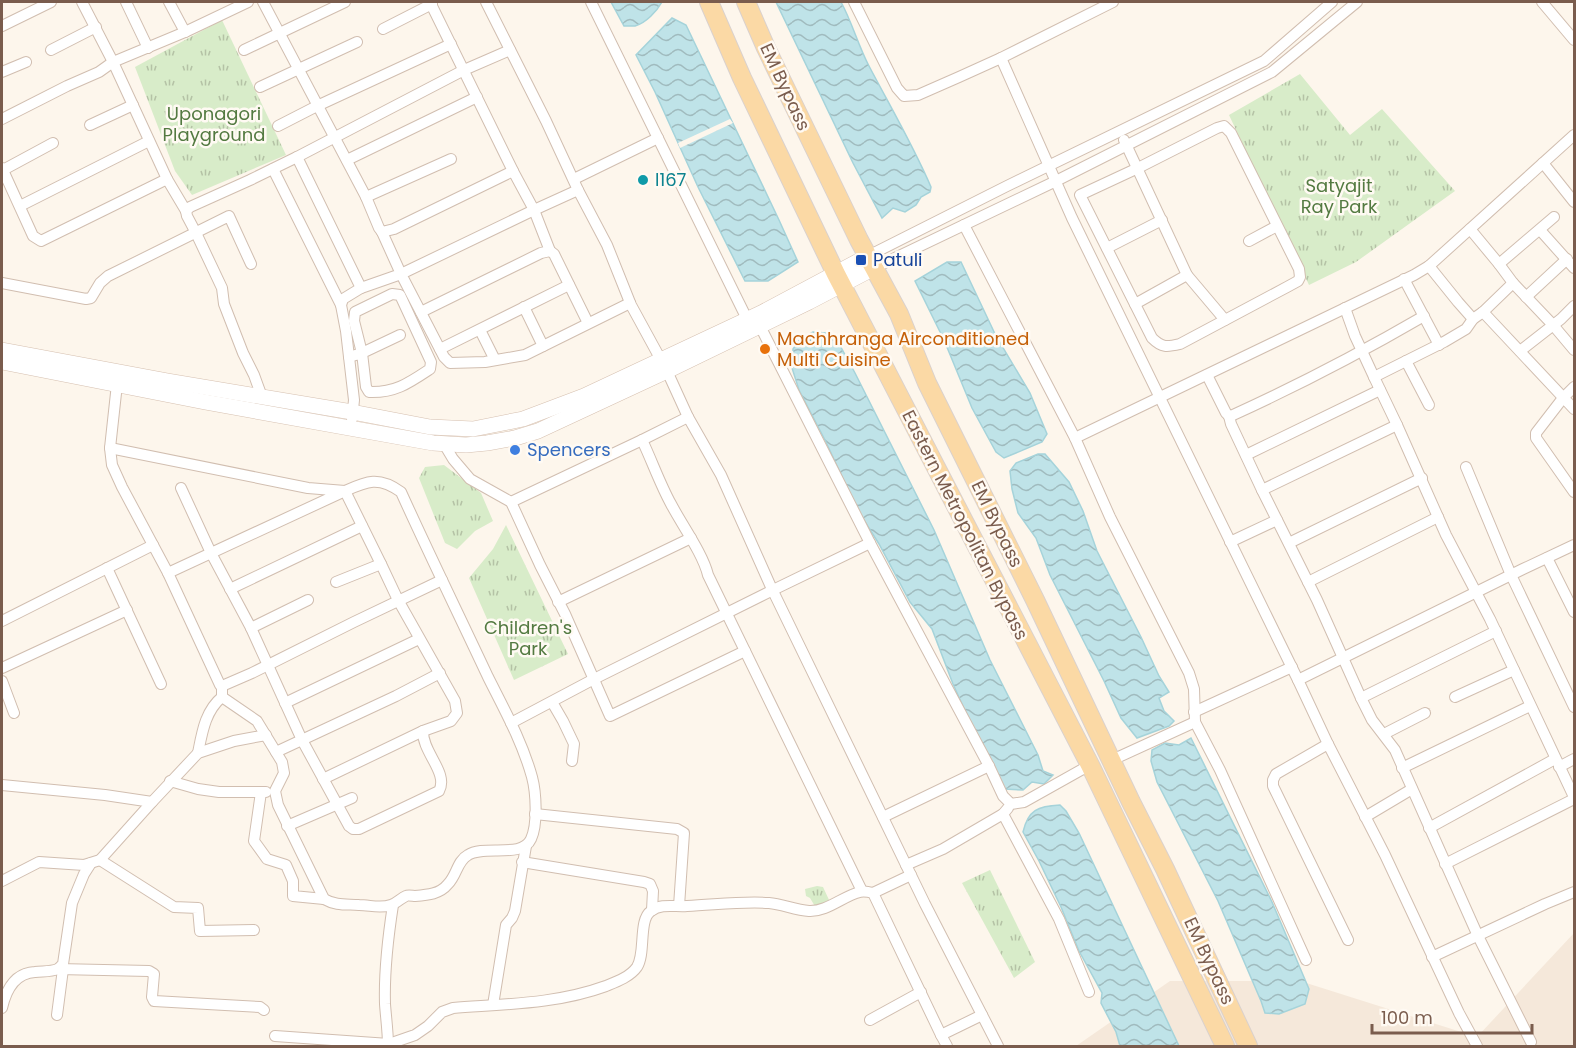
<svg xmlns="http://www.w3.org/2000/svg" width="1576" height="1048" font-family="Poppins,sans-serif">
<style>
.residential{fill:#f5e8da}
.park{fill:url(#park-tufts)}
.water{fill:url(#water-waves);stroke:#a5d3da;stroke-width:1.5}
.pier{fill:#fdf6ec}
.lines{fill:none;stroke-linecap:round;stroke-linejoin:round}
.minor-casing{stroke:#d1beb0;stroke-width:12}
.secondary-casing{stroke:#d6c0b0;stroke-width:16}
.primary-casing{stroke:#dad1cd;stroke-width:20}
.minor{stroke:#fff;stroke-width:10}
.secondary{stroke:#fff;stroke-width:15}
.primary{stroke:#fbd9a5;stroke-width:18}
.culture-dot{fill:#0f9aa8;stroke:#fffaf3;stroke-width:2}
.transit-dot{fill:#1a4fb4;stroke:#fffaf3;stroke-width:2}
.food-dot{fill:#e8710a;stroke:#fffaf3;stroke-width:2}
.shop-dot{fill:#3f7fe0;stroke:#fffaf3;stroke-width:2}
.labels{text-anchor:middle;stroke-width:5;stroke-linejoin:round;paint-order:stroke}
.street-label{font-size:18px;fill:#7a5c4d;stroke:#fffaf3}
.park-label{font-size:18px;fill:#537a41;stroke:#fffaf3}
.culture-label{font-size:18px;fill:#0d838f;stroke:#fffaf3;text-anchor:start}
.transit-label{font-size:18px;fill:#164399;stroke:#fffaf3;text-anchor:start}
.food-label{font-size:18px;fill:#c56008;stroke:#fffaf3;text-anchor:start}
.shop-label{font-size:18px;fill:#366cbe;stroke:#fffaf3;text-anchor:start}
</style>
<defs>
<pattern id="park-tufts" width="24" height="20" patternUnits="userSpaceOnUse" patternTransform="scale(1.5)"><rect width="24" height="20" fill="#d8ecc9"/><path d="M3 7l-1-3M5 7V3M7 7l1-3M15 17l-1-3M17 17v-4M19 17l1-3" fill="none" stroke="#b4c2a5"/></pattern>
<pattern id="water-waves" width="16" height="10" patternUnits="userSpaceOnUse" patternTransform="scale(1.5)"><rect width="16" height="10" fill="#bfe3e8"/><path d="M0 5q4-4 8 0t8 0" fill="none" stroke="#a0bbbe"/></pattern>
</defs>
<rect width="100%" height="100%" fill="#fdf6ec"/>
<path class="residential" d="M1574,933V1046H1076L1170,981H1300L1477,1037Z"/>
<g class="park">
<path d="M222,20L286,155L192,195L175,171L135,67Z"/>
<path d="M1300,74L1350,135L1382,109L1455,191L1356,262L1309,285L1229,115Z"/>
<path d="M444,465L481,493L493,521L475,531L457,549L445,543L419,478L425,467Z"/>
<path d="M506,525L568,654L514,680L469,578L493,549Z"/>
<path d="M990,870L1035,962L1014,978L962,883Z"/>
<path d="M817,886L823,887L830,902L816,908L810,898L806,896L805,889Z"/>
</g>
<g class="water">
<path d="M611,2H662C657,11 646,23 635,26C634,26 625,26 624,26Z"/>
<path d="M776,2H841C852,22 858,45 869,66C890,106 913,145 931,187L930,192L921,197L916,205L905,212L893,208L882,218L853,163Z"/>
<path d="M672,18L686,25L779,220L798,262L768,281H745L698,187L655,92L636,55Z"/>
<path d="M947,262H961L996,336L1030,393L1047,434L1042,442L1004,458L996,452L972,408L944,340L915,281Z"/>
<path d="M813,332L826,333L837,340L855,373L934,530L990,660L1038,755L1043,771L1053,775L1044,784L1032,782L1023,790L1004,789L972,726L953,684L932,629L910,602L879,544L857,509L826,442L799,390L792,368L793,349L801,338Z"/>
<path d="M1038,454H1045L1069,482L1083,511L1097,551L1141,637L1159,676L1169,692L1159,698L1164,711L1174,721L1169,726L1137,738L1121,718L1104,681L1050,575L1036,538L1018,513L1012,489L1010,471L1016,463Z"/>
<path d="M1191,738L1272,902L1309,989L1305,1004L1279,1014L1265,1013L1261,1001L1218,901L1157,782L1151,761L1152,750L1165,743L1179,745Z"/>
<path d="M1060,805L1066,811L1079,833L1179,1046H1120L1116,1032L1101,1003L1102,993L1079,951L1061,907L1039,861L1023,832C1028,810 1038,806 1060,805Z"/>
</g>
<path class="pier" d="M730,119L733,123L680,148L678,143Z"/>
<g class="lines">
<defs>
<g id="minor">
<path d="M82,2L113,62L167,179"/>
<path d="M126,2L148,48"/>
<path d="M169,2L185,32"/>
<path d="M263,2L366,197L379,228L382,232L394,229L513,171"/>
<path d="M430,2L513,171L534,210L550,251"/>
<path d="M486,2L546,121L578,190L607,245L631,305L667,371L688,417L721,475L771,587L925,904L998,1046"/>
<path d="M591,2L747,319"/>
<path d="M854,2L897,88L904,96L918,95L959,77L1001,58L1113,2"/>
<path d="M1542,2L1574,40"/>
<path d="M2,26L51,2"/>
<path d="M383,29L432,4"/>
<path d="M51,50L96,27"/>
<path d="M244,50L345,2"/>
<path d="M1001,58L1072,218L1298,680L1328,744L1385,855L1459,1013L1477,1046"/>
<path d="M2,72L26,62"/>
<path d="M260,87L357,42"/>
<path d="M2,119L67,86L99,72L113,62L185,32L248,2"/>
<path d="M90,125L133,105"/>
<path d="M278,126L317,106L451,44"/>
<path d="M1224,126L1231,133L1299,269L1300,277L1298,281L1287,287L1180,344C1167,347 1162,348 1152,338L1080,195L1138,168L1217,128Z"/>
<path d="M1124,140L1187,275L1225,320"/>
<path d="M297,157L464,70L510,50"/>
<path d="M347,160L477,97"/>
<path d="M1543,163L1574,202"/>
<path d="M2,168L33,236L41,241L167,179L186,211"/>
<path d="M273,169L341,305"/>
<path d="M3,170L53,143"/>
<path d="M574,179L658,138"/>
<path d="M578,190L534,210L401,274L444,357L450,363L485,362L525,355L630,303"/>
<path d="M366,197L451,159"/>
<path d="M20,206L149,141"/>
<path d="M964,225L1075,438L1110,517L1189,673L1194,689L1195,722"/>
<path d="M1470,229L1499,264L1513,283L1553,325L1574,350"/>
<path d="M1540,230L1574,268"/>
<path d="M1249,241L1277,226"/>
<path d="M1107,248L1162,220"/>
<path d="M868,256L1007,186L1264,61L1332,2"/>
<path d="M1499,264L1554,217"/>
<path d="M1429,266L1458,302L1473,319"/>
<path d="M874,268L1056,181L1272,72L1357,2"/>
<path d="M1404,279L1439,345"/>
<path d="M2,283L86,299L91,298L100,283L108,276L229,216L251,264"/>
<path d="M361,288L401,274L382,232"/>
<path d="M1526,297L1567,259"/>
<path d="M1135,304L1187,275"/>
<path d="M524,307L543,346"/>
<path d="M1345,308L1355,336L1374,377"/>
<path d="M421,312L541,253L550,251L554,254L588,323"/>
<path d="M1483,312L1574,409"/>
<path d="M760,326L870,543L989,766L1003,796L1011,804L1024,802L1090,765"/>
<path d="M480,330L495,360"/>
<path d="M440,349L569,285"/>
<path d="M1520,351L1561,319L1574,306"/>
<path d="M349,357L362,353L354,321L355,312L392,294L400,295L431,362L430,369C409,383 395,393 369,392L366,387L362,353L400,335"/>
<path d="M1406,361L1429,405"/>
<path d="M1207,375L1226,413L1229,416L1233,415C1299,385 1362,352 1424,316"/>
<path d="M117,384L110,448L112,465L122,487L168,573L220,685L222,686V697C205,711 202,733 198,753"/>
<path d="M1574,387L1563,398L1536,433V438L1574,492"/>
<path d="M262,397L254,375L243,353L224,304L222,288L196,233L187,216L186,211L190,207L250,180L297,157L361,288L343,299L341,305L346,331L354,400L352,419"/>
<path d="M1229,416L1231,424L1262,490"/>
<path d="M1397,425L1446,535L1490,619L1574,797"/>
<path d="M1075,438L1414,275L1429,266L1574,135"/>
<path d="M642,440C652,461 660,484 671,504C682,525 703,554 708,575L862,891"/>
<path d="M444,444L453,459L470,479L511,502L540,565L565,614L610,716L745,651"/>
<path d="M110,448L308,488L345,491L168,573"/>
<path d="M1246,455L1380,390"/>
<path d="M1466,467L1511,575L1574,707"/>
<path d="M181,488L211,553L251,628L302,740L349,826L353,829H359L439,791C449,773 422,752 423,731"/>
<path d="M511,502L642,440L688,417"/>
<path d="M1277,520L1317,600L1361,698L1372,720L1395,750L1478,936L1531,1042"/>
<path d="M1230,542L1277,520L1262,490L1397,425L1374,377L1444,342L1466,329L1473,319L1483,312L1513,283"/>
<path d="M1289,543L1422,478"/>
<path d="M1547,558L1574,612"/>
<path d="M107,568L161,684"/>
<path d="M336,582L381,564"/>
<path d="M1308,582L1438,517"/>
<path d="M230,589L362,526"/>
<path d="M558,602L691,538"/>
<path d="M2,621L153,545"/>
<path d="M251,628L308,600"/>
<path d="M2,668L127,610"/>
<path d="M1298,680L1523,569L1574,545"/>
<path d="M2,681L14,713"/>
<path d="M222,686L252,673L354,622L442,580"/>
<path d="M222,697L257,721L282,762L284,773L275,791L278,805L324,899C336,906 347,904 359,905C370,905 380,909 391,905C397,903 401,898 406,896C408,895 413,896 415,896C428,895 440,894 448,884C457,875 457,861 468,855C484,844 522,859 531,839C538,824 536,792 532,777C522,741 504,709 488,677C459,615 429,554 401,492C379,476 367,481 345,491L381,564L398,600L455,701L457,713L451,721L423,731L323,779"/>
<path d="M1455,697L1514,670"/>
<path d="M1361,698L1496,631"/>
<path d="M552,702L563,721L574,744L572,761"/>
<path d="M285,703L419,639"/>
<path d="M1194,712L1292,667"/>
<path d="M511,723L594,679L773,590L870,543"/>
<path d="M1384,734L1425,713"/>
<path d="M1328,744L1276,774L1273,780V786L1348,940"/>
<path d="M276,752L396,696L440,673"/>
<path d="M1112,760L1195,722L1220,770L1306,960"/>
<path d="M1559,767L1574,759"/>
<path d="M1402,768L1530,706"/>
<path d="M170,781L198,789L219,792H266"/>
<path d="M2,785L105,795L152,802"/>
<path d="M261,792L254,841L267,859L286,865L293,881V896L324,899"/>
<path d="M535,814L677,829L684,833L679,906"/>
<path d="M1003,814L1059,919L1089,992"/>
<path d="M883,817L989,766"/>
<path d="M1365,817L1412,789"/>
<path d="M287,826L352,798"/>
<path d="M1429,828L1555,759"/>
<path d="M100,860L174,907L198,908L200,931L254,930"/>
<path d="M522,862L644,882L650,884L653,891L652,910"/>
<path d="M1445,864L1574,799"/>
<path d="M906,865L943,849L1003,814L1008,808"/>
<path d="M2,881L39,862L84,865L100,860L152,802L198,753L234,741L266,735"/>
<path d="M873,893L911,875"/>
<path d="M1432,957L1545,904L1574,892"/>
<path d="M58,969L63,964L72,903L84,874L91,863"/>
<path d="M493,1005L506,925L512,918L515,911L526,846"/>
<path d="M2,1008C6,990 15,973 35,972C43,971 50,972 58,969L149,971L154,974L152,997L154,1001L260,1007L264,1010"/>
<path d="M57,1015L63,969"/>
<path d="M870,1020L921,992"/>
<path d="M275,1036L389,1044L415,1035L428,1026L442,1012L453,1008C505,1004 557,1004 606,986C616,982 630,977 637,967C646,953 638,920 651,911C661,903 675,907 687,906C714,905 741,901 769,903C782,904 795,910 809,911C827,912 843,896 860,892C864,891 869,892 873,893L941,1035"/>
<path d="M388,1046C388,1032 386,1018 385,1004C384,971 388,937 393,905"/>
<path d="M947,1046L941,1035L982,1015"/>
</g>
<g id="secondary">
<path d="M2,350L168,381L352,412L430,427L473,429L523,419L584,396L761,313L868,256"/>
<path d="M2,362L205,402L433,443L466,445L487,443L515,438L538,431L667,371L809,302L874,268"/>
</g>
<g id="primary">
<path d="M709,2L742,78L836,274L1090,765L1225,1046"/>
<path d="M746,2L766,48L859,240L899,314L927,383L1035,600L1131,802L1165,869L1248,1046"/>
</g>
</defs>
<use href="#minor" class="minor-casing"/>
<use href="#secondary" class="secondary-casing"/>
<use href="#primary" class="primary-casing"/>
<use href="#minor" class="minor"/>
<use href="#secondary" class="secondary"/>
<use href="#primary" class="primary"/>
</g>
<circle class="culture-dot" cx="643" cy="180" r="6"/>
<rect class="transit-dot" x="855" y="254" width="12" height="12" rx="3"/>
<circle class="food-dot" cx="765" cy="349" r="6"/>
<circle class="shop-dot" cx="515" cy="450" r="6"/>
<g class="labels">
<g class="street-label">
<text transform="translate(785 87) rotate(65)" y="6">EM Bypass</text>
<text transform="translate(997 524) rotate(64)" y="6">EM Bypass</text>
<text transform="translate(965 525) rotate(63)" y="6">Eastern Metropolitan Bypass</text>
<text transform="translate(1209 961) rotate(65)" y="6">EM Bypass</text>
</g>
<g class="park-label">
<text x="214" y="120">Uponagori<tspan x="214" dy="21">Playground</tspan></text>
<text x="1339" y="192">Satyajit<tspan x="1339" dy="21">Ray Park</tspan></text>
<text x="528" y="634">Children's<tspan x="528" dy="21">Park</tspan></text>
</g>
<g class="culture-label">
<text x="655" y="186">I167</text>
</g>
<g class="transit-label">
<text x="873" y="266">Patuli</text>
</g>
<g class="food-label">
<text x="777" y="345">Machhranga Airconditioned<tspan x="777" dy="21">Multi Cuisine</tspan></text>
</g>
<g class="shop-label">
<text x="527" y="456">Spencers</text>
</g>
</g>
<rect width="1576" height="1048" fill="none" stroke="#7a5c4d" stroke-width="6"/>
<path d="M1372 1024v9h160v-9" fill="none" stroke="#7a5c4d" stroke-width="3"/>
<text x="1381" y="1024" font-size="18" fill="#7a5c4d" stroke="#fffaf3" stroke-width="4.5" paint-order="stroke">100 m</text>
</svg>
